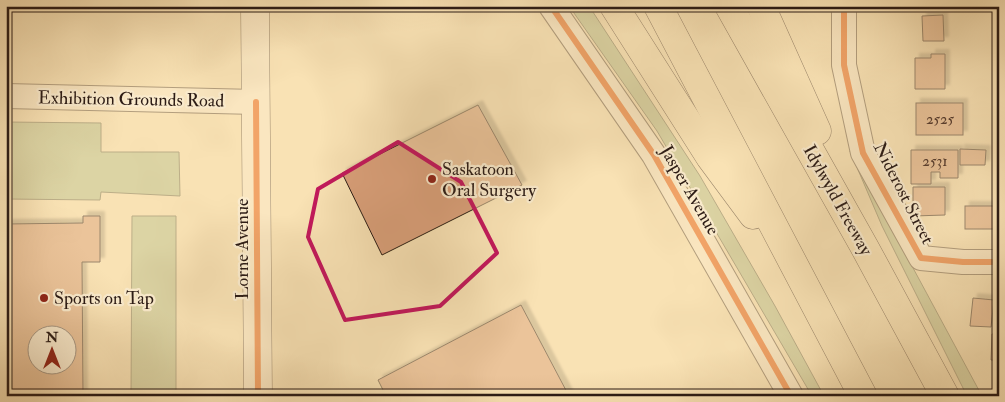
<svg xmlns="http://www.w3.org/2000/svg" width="1005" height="402" font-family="'IM FELL Double Pica',serif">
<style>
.green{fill:#b9c491;stroke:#727053}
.building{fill:#daa07a;stroke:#2b1b15;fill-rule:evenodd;filter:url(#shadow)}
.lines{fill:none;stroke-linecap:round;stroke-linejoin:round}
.minor-casing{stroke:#5e4d3d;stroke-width:26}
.secondary-casing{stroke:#2b1b15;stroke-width:29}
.motorway-casing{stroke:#2b1b15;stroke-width:29}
.minor{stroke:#fbecce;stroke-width:24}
.secondary{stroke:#fbecce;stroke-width:28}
.motorway{stroke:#f9e2b4;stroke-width:28}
.cycleway-casing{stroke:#fbecce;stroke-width:9}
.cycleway{stroke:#e8590c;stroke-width:6}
.marked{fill:none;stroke:#c2185b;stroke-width:4;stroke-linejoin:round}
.poi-dot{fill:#8f2418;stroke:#fbecce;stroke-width:2}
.labels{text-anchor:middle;stroke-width:4.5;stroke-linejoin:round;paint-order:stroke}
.number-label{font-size:15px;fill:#573c2e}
.street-label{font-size:18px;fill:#2b1b15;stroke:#fbecce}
.poi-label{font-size:18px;fill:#2b1b15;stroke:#fbecce;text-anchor:start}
</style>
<defs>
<filter id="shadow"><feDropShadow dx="4.5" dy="-4.5" stdDeviation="1" flood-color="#0004"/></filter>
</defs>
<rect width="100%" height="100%" fill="#f9e2b4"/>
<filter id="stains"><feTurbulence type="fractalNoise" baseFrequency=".004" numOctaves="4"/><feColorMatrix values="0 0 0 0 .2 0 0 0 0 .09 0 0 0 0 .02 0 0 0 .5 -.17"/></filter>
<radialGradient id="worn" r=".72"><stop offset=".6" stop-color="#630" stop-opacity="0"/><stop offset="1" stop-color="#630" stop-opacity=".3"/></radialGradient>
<g class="green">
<path d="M569,6H589L700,176L775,306L824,396H812L657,131Z"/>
<path d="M6,122L101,123V152H179L180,196L101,192L100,200L6,199Z"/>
<path d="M850,151L982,396H967L882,226Z"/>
<path d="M132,216H176V396H131Z"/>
</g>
<g class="building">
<path d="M943,15L944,41H923L922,16Z"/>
<path d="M931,54H945V89H915V58H931Z"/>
<rect x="916" y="103" width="47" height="32"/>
<path d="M478,105L522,185L382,255L342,173Z"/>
<path d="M960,149L986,150L985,165H960Z"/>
<path d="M911,150H958V178H940V172H931V184H911Z"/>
<path d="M913,187H945V215L913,216Z"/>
<rect x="965" y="206" width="32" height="23"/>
<path d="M83,216H100V262H82L83,396H6V224L83,223ZM38,334H68V364H38Z"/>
<path d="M973,298L994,300L991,327L970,326Z"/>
<path d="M521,305L569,396H386L378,380Z"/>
<path d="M992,334H999V360H991Z"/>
</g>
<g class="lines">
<defs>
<g id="minor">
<path d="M551,6L654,155L791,396"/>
<path d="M844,6V65L863,153L921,258L963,262H999"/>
<path d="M6,96L256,102"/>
</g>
<path id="secondary" d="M255,6L258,396"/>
<g id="motorway">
<path d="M614,6L710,157L753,215"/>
<path d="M658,6L863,396"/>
<path d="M729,6L865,248L945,396"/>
<path d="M761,6L817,131"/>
</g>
</defs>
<use href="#minor" class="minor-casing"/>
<use href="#secondary" class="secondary-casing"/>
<use href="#motorway" class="motorway-casing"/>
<use href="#minor" class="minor"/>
<use href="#secondary" class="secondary"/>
<use href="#motorway" class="motorway"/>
<defs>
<g id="cycleway">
<path d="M551,6L654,155L791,396"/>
<path d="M844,6V65L863,153L921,258L963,262H999"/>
<path d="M256,102L258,396"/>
</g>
</defs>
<use href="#cycleway" class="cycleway-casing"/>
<use href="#cycleway" class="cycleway"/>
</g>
<path d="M0 0H1005V402H0ZM398,142L461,182L497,253L440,306L345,320L308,237L318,189Z" fill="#f9e2b4" fill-opacity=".55" fill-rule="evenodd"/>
<path class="marked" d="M398,142L461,182L497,253L440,306L345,320L308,237L318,189Z"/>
<g class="poi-dot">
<circle cx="432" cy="179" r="5"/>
<circle cx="44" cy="298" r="5"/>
</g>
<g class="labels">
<g class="number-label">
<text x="940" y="124">2525</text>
<text x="935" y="166">2531</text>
</g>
<g class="street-label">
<text transform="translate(131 99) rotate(1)" y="6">Exhibition Grounds Road</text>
<text transform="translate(690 190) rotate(60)" y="6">Jasper Avenue</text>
<text transform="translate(904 193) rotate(63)" y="6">Niderost Street</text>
<text transform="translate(838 200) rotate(61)" y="6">Idylwyld Freeway</text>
<text transform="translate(242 249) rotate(-90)" y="6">Lorne Avenue</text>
</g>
<g class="poi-label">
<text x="442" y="175">Saskatoon<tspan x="442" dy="21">Oral Surgery</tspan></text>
<text x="54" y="304">Sports on Tap</text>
</g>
</g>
<rect width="1005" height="402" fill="none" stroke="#f9e2b4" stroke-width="25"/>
<rect x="8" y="8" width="990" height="387" fill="none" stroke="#2b1b15" stroke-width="2.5"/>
<rect x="12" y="12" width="980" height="377" fill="none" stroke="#2b1b15"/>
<g transform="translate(52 350)"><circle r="24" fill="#fbecce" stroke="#a89884"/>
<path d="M0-4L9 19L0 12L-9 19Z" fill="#8f2418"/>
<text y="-8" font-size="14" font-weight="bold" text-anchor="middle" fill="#2b1b15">N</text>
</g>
<rect width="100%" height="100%" filter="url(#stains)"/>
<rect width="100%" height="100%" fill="url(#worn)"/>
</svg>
